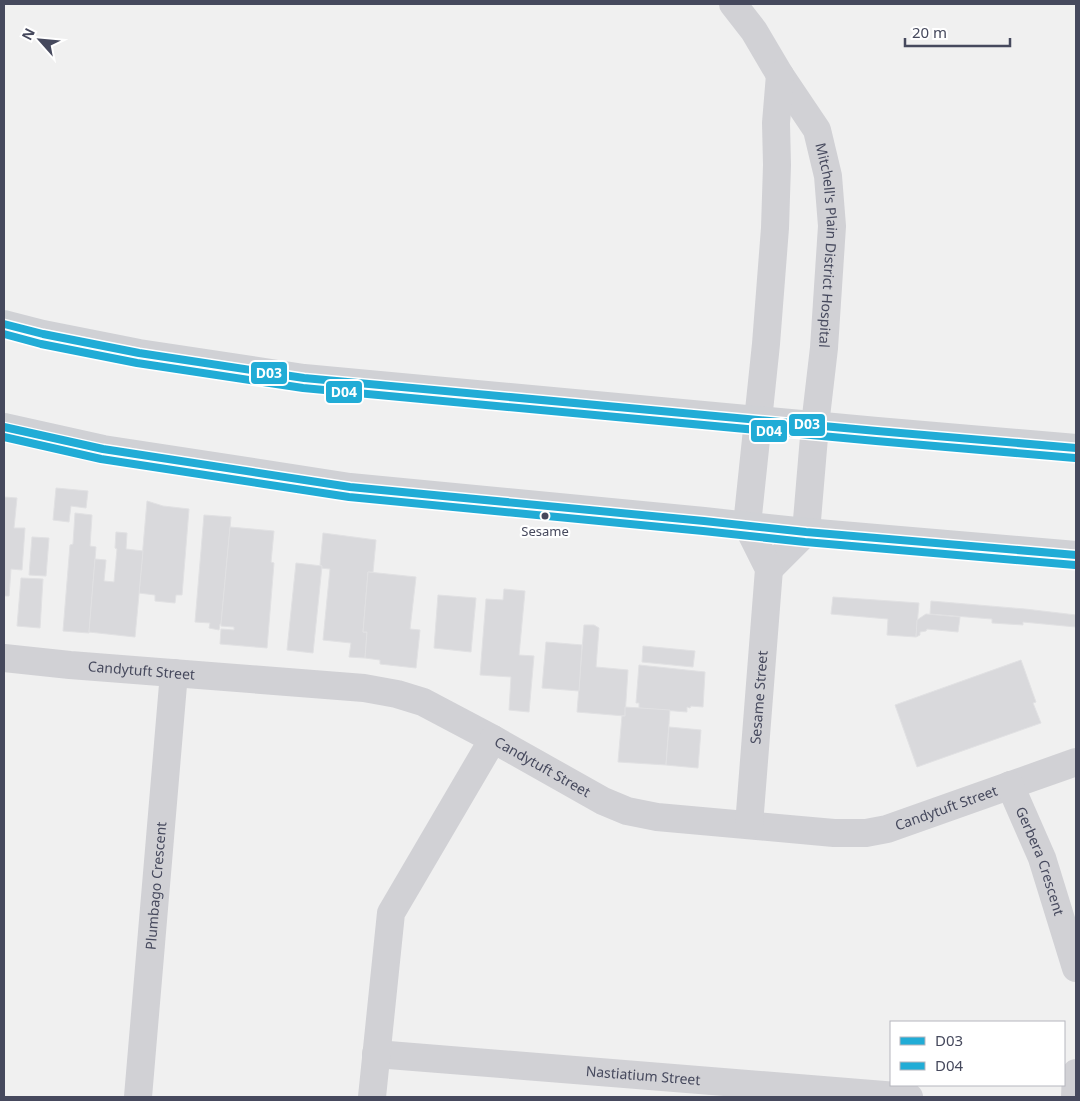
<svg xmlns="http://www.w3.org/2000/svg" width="1080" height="1101" font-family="'Noto Sans',sans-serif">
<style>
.building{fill:#d9d9dc;stroke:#e1e1e3}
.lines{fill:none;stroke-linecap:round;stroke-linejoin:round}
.street{stroke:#d1d1d5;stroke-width:28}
.secondary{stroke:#d0d1d5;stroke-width:28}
.bus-1-casing{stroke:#fff;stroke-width:11}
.bus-2-casing{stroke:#fff;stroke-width:11}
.bus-1{stroke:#21acd6;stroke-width:8}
.bus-2{stroke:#21acd6;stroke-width:8}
.bus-dot{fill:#46495d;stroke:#fff;stroke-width:2}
.labels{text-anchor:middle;stroke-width:4.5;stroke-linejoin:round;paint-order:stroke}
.bus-label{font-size:13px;fill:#46495d;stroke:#fff}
.street-label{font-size:14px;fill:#46495d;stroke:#fff}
.line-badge{stroke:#fff;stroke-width:2}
.badge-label{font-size:14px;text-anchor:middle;font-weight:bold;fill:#fff}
</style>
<rect width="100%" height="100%" fill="#f0f0f0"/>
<g class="building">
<path d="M56,488L88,491L86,508L71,506L69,522L53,520Z"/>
<path d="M4,497L17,498L14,528H25L22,570L11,569L9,596H4Z"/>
<path d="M147,501L163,506L189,509L182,595H176L175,603L155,601V595L139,593Z"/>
<path d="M75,513L92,515L90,546L96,547L89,633L63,631L70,545L73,544Z"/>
<path d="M204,515L231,517L221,624H220L219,630L209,628L210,623L195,622Z"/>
<path d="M230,527L274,531L271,562L274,563L267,648L220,644L221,629L234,630V627L221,626V624Z"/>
<path d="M116,532L127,533L126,549L143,551L135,637L89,632L95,559L106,560L104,581L114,582L117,549L115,548Z"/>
<path d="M323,533L376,540L373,572H368L363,632H367L365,658L349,657L351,643L323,640L330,569L321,568L322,566L320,565Z"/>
<path d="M32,537L49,538L46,576L29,575Z"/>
<path d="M296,563L322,566L313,653L287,650Z"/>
<path d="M368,572L416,577L410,629L420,630L416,668L380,664V660L365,658L367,632H363Z"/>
<path d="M21,578L43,579L40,628L17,626Z"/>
<path d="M504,589L525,591L519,655L534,656L529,712L509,710L511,677L480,675L486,599L503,600Z"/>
<path d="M438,595L476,598L471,652L434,648Z"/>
<path d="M833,597L919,603L916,637L887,635L888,619L831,614Z"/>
<path d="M931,601L1025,609L1076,615V627L1023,622V625L992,623V619L930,614Z"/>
<path d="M926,614L960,617L958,632L927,629L926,631L920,632V635L916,637L917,620Z"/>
<path d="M584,625H594L599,628L596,667L628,670L625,716L577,712Z"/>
<path d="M546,642L582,645L579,691L542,688Z"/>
<path d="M643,646L695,651L693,667L642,662Z"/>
<path d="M1021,660L1036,702L1033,703L1041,723L917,767L895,705Z"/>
<path d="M639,665L705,672L703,707L691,706L690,708L687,707V712L639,708V703H636Z"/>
<path d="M625,707L670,710L666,765L618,762L622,716H625Z"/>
<path d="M669,727L701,730L698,768L666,765Z"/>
</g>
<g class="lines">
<g class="street">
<path id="s1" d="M733,4L754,31L780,75L817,130L828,176L832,226L824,348L815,425L806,532L769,569"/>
<path id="s2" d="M4,658L70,665L364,688L397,694L423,702L493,739L603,801L627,811L657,817L834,833H866L887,829L1076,762"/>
<path id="s3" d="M1010,785L1042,858L1076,968"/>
<path id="s4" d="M749,825L769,569L747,525L766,344L775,228L777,165L776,123L780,75"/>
<path id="s5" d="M376,1054L909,1097"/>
<path id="s6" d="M138,1097L174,673"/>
<path d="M372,1097L391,913L493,739"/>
<path d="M1075,1097L1076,1073"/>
</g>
<g class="secondary">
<path d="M4,324L43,334L139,353L304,378L877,431L1076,448"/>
<path d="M4,427L103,449L350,487L704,521L806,532L1076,555"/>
</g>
<defs>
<g id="bus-1">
<path d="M4,324L43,334L139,353L304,378L877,431L1076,448"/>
<path d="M4,427L103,449L350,487L704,521L806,532L1076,555"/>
</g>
<g id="bus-2">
<path d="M4,334L41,344L137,363L303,388L876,441L1075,458"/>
<path d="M4,437L101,459L349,497L703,531L805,542L1075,565"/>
</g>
</defs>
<use href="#bus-1" class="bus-1-casing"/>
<use href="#bus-2" class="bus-2-casing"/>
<use href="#bus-1" class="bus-1"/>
<use href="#bus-2" class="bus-2"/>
</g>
<circle class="bus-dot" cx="545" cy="516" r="4.5"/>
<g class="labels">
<g class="bus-label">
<text x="545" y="536">Sesame</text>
</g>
<g class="street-label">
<text dy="5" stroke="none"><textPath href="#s1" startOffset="268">Mitchell's Plain District Hospital</textPath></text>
<text dy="5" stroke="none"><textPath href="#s2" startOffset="138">Candytuft Street</textPath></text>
<text dy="5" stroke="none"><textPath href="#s4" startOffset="128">Sesame Street</textPath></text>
<text dy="5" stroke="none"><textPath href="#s2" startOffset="558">Candytuft Street</textPath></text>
<text dy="5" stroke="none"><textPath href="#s2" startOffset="978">Candytuft Street</textPath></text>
<text dy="5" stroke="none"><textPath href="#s3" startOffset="82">Gerbera Crescent</textPath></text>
<text dy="5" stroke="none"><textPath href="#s6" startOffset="212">Plumbago Crescent</textPath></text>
<text dy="5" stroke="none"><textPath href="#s5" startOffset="268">Nastiatium Street</textPath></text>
</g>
</g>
<g class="line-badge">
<rect x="250" y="361" width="38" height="24" rx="5" fill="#21acd6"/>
<rect x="325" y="380" width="38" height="24" rx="5" fill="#21acd6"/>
<rect x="788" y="413" width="38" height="24" rx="5" fill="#21acd6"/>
<rect x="750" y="419" width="38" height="24" rx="5" fill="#21acd6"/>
</g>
<g class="badge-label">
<text x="269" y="378">D03</text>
<text x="344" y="397">D04</text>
<text x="807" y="429">D03</text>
<text x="769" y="436">D04</text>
</g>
<rect width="1080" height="1101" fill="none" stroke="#46495d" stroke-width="10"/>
<rect x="890" y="1021" width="175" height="65" fill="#ffffff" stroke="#b5b6be"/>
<rect x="900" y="1037" width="25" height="8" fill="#21acd6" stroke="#b5b6be"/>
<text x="935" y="1046" font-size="15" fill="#46495d">D03</text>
<rect x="900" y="1062" width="25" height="8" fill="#21acd6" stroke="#b5b6be"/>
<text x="935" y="1071" font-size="15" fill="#46495d">D04</text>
<g transform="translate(40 40) rotate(297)" stroke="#ffffff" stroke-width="4" paint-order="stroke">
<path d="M0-4L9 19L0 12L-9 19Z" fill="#46495d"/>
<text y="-8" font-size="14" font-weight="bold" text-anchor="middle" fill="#46495d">N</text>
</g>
<path d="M905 38v8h105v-8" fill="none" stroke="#46495d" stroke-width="2.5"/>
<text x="912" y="38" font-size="15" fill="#46495d" stroke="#ffffff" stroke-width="4" paint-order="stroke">20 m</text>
</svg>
